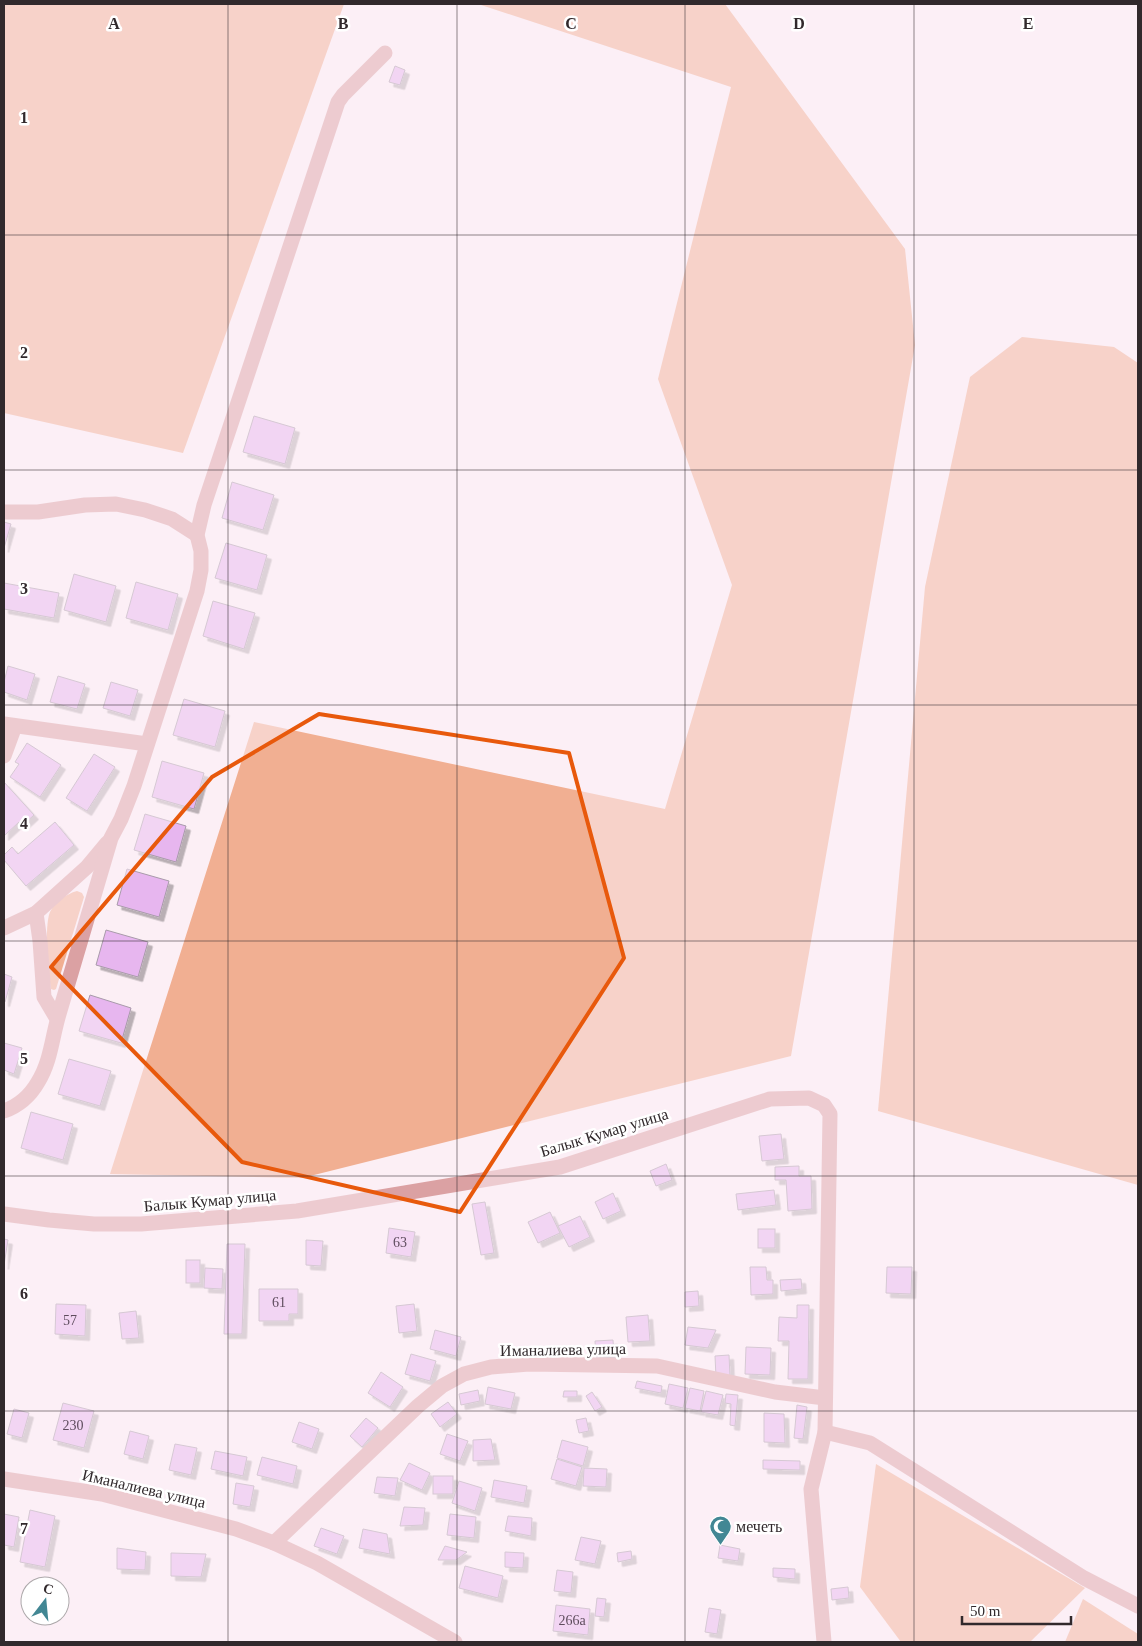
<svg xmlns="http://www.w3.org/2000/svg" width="1142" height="1646" font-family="'Times New Roman',serif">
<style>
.green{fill:#f1af92}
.building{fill:#e7b6ef;stroke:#a89aaa;filter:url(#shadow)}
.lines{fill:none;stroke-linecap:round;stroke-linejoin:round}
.minor{stroke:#dba1a3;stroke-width:15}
.marked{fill:none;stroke:#e8590c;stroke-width:4;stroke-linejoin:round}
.grid{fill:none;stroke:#31292c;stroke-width:1;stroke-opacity:0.55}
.labels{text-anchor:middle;stroke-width:5;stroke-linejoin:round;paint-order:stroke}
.number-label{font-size:14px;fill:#5e4c5d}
.street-label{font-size:16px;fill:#31292c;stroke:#fff}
.poi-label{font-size:16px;fill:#31292c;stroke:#fff;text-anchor:start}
.grid-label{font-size:16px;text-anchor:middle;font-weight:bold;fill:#31292c;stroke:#fff;stroke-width:5;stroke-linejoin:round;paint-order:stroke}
</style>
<defs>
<filter id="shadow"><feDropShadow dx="4.5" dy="4.5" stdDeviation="0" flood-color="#0004"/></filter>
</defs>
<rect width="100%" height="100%" fill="#fceff5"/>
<g class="green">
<path d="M4,4H344L183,453L4,413Z"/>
<path d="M478,4H725L905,249L915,345L791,1056L302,1178L110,1174L254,722L665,809L732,585L658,379L731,87Z"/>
<path d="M1022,337L1114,347L1138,363V1185L878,1111L925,587L970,377Z"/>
<path d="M77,891L82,893L84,897L56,989L54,990L51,989C48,973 44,926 50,912C55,902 66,894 77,891Z"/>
<path d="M876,1464L1085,1588L1030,1642H901L860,1587Z"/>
<path d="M1083,1599L1138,1634V1642H1065Z"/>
</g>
<g class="building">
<path d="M395,66L405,70L400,85L389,82Z"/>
<path d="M254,416L295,428L285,464L243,452Z"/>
<path d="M232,482L274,495L263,530L222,518Z"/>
<path d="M4,522L11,524L4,548Z"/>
<path d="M226,543L267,555L257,590L215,578Z"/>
<path d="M74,574L116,586L106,622L64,610Z"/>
<path d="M136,582L178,594L168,630L126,618Z"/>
<path d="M4,583L59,593L54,618L4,609Z"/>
<path d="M213,601L255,613L244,649L203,636Z"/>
<path d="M8,666L35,674L27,700L4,692V682Z"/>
<path d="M58,676L85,684L77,709L50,702Z"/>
<path d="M111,682L138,690L130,716L103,708Z"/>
<path d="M184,699L225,711L215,747L173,735Z"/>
<path d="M27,743L61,765L40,797L10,777L19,764L15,762Z"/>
<path d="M94,754L115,767L87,811L66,798Z"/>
<path d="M162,761L204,773L194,809L152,797Z"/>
<path d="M4,782L34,815L22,826L19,822L4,836Z"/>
<path d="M145,814L186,826L176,862L134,850Z"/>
<path d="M55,822L74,845L26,886L4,860V855L12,847L18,854Z"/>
<path d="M127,869L169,881L159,917L117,905Z"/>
<path d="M106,930L148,942L138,977L96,965Z"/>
<path d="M4,974L12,977L5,1002H4Z"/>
<path d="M90,995L131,1008L121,1043L79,1031Z"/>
<path d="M4,1043L22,1048L14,1074L4,1070Z"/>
<path d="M69,1059L111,1071L100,1106L58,1094Z"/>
<path d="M31,1112L73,1124L63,1160L21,1148Z"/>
<path d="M781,1134L784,1159L762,1161L759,1136Z"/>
<path d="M666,1164L672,1180L656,1186L650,1171Z"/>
<path d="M799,1166V1176H811L812,1209L788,1211L786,1180H775V1167Z"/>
<path d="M774,1190L776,1205L738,1210L736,1194Z"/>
<path d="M613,1193L621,1211L603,1219L595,1202Z"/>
<path d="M485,1202L494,1253L481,1255L472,1204Z"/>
<path d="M550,1212L560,1233L538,1243L528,1222Z"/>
<path d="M580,1216L590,1237L569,1247L558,1226Z"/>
<path d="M389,1228L415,1232L411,1257L386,1253Z"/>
<rect x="758" y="1229" width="17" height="19"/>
<path d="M4,1239L8,1240L4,1265Z"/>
<path d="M306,1240L323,1241L321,1266L306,1265Z"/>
<path d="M227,1244H245L242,1334H224Z"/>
<rect x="186" y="1260" width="14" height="23"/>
<path d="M750,1267H766L767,1280H773V1294L751,1295Z"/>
<path d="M887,1267H912L911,1294L886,1293Z"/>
<path d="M205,1268L223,1269L222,1289L204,1288Z"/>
<path d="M801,1279L802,1289L781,1291L780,1280Z"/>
<path d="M259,1289H298V1314H289V1321H259Z"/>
<path d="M698,1291L699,1306L685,1307V1292Z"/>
<path d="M56,1304L86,1305L85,1336L55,1334Z"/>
<path d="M414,1304L417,1331L399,1333L396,1306Z"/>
<path d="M797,1305H809L808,1379H788L789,1341H778L779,1317L797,1318Z"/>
<path d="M136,1311L139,1338L122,1339L119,1313Z"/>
<path d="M648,1315L650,1341L628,1342L626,1317Z"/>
<path d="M688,1327L716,1330L708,1348L685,1345Z"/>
<path d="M435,1330L461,1337L456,1356L430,1349Z"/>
<path d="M613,1340L614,1356L596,1357L595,1341Z"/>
<path d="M746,1347L771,1348L770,1375L745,1374Z"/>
<path d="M411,1354L436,1361L430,1381L405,1374Z"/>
<path d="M729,1355L730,1376L716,1377L715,1356Z"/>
<path d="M381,1372L403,1387L390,1407L368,1393Z"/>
<path d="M637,1381L662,1386L661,1393L635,1388Z"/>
<path d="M669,1384L688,1388L683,1408L665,1404Z"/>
<path d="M488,1387L515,1393L511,1409L485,1404Z"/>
<path d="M690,1388L704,1391L700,1411L685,1408Z"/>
<path d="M478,1390L480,1401L461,1405L459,1394Z"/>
<path d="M564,1391H577V1397H563Z"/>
<path d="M706,1391L723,1395L718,1415L701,1412Z"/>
<path d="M592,1392L602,1407L595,1411L586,1396Z"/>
<path d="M726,1394L738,1395L735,1426L730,1425L731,1404L725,1403Z"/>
<path d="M448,1402L457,1414L440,1427L431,1414Z"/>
<path d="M63,1403L94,1411L84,1448L53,1440Z"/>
<path d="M797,1405L807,1407L803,1439L794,1438Z"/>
<path d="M14,1409L29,1413L22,1438L7,1434Z"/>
<path d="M764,1413L784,1414L785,1443L764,1442Z"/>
<path d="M366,1418L378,1428L362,1447L350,1436Z"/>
<path d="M586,1418L589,1431L579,1433L576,1420Z"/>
<path d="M299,1422L319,1429L312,1449L292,1442Z"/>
<path d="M130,1431L149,1436L143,1459L124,1454Z"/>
<path d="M447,1434L468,1441L460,1461L440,1454Z"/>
<path d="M491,1439L495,1460L473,1461V1440Z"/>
<path d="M562,1440L588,1447L583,1466L557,1458Z"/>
<path d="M175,1444L197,1448L191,1475L169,1470Z"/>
<path d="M215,1451L247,1457L243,1476L211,1469Z"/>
<path d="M262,1457L297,1466L293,1484L257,1475Z"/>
<path d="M557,1459L582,1467L576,1486L551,1479Z"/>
<path d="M763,1460L800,1461V1470L763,1469Z"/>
<path d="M409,1463L430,1473L422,1490L400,1480Z"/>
<path d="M584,1468L607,1469L606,1487L583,1486Z"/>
<rect x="433" y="1476" width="20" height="18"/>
<path d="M377,1477L398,1478L395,1496L374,1493Z"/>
<path d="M494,1480L527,1486L524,1503L491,1497Z"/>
<path d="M459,1481L482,1488L475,1511L452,1503Z"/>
<path d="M236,1483L254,1486L250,1507L233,1504Z"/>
<path d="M404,1507L425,1508L423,1525L400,1526Z"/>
<path d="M30,1510L55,1516L45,1567L20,1562Z"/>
<path d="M4,1514L19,1517L14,1547L4,1545Z"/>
<path d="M450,1514L476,1517L474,1538L447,1535Z"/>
<path d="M508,1516L532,1518L531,1536L505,1531Z"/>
<path d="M321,1528L344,1536L337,1554L314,1546Z"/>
<path d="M363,1529L387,1534L390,1554L359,1548Z"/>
<path d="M581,1537L601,1541L595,1564L575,1560Z"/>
<path d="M720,1545L740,1549L738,1561L718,1558Z"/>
<path d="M445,1546L467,1552L456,1560H438Z"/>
<path d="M117,1548L146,1552L145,1570L117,1569Z"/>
<path d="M631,1551L632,1559L618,1562L617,1553Z"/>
<path d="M505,1552L524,1553L523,1568L505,1567Z"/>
<path d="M171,1553L206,1554L201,1577L171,1576Z"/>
<path d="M465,1566L503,1576L498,1598L459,1588Z"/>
<path d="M773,1568L795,1569V1579L773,1577Z"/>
<path d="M557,1570L573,1572L571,1593L554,1591Z"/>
<path d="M848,1587L849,1598L832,1600L831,1589Z"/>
<path d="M597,1598L606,1599L604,1617L595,1616Z"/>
<path d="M556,1605L590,1609L588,1635L553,1631Z"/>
<path d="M709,1608L721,1610L717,1634L705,1632Z"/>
</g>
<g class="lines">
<g class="minor">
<path d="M4,512H38L85,505L116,504L145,510L172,519L197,535"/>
<path d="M4,724L147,744"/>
<path d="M4,756L15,726"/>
<path d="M36,913L40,941L44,997L57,1019"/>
<path d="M4,928L36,913L87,867L107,843"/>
<path d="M4,1111C18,1106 30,1096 38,1082C51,1061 52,1037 59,1014C76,955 94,897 111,838L121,819L134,786L197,591L201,570V551L197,535L204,505L338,102L343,95L385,53"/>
<path d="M4,1214L49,1220L94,1224H141L297,1211L560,1167L770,1099L809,1098L824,1105L830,1114L825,1432L811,1489L824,1642"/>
<path d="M825,1432L870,1443L1084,1578L1138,1606"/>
<path d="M4,1479L102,1494L236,1529L274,1543L317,1563L455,1642"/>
<path d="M274,1543L418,1406L442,1386L464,1374L491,1367L529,1364L657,1366L775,1392L825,1398"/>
</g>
</g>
<path d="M0 0H1142V1646H0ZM319,714L569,753L624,958L460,1212L242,1162L51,967L212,777Z" fill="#fceff5" fill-opacity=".55" fill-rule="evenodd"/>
<path class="marked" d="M319,714L569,753L624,958L460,1212L242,1162L51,967L212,777Z"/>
<path class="grid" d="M228,4V1642M457,4V1642M685,4V1642M914,4V1642M4,235H1138M4,470H1138M4,705H1138M4,941H1138M4,1176H1138M4,1411H1138"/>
<defs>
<symbol id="mosque-pin" viewBox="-11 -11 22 30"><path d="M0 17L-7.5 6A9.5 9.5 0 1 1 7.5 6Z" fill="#428794" stroke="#fff"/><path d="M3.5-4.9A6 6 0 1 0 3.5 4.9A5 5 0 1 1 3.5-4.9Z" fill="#fff"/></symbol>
</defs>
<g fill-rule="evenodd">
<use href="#mosque-pin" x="708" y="1514" width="25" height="34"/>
</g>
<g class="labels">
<g class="number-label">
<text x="400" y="1247">63</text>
<text x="279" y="1307">61</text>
<text x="70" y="1325">57</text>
<text x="73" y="1430">230</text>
<text x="572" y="1625">266а</text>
</g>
<g class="street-label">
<text transform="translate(604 1132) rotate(-17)" y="6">Балык Кумар улица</text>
<text transform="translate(210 1200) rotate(-5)" y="6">Балык Кумар улица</text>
<text transform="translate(563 1349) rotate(-1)" y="6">Иманалиева улица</text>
<text transform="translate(144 1488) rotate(13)" y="6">Иманалиева улица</text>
</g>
<g class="poi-label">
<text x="736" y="1532">мечеть</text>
</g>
</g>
<g class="grid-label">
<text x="114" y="29">A</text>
<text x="343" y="29">B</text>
<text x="571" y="29">C</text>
<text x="799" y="29">D</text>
<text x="1028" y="29">E</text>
<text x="24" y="123">1</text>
<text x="24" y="358">2</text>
<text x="24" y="594">3</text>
<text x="24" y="829">4</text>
<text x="24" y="1064">5</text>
<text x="24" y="1299">6</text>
<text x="24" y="1534">7</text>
</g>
<rect width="1142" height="1646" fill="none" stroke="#31292c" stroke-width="10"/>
<g transform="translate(45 1601) rotate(16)"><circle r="24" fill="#ffffff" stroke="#ada9ab"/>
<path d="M0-4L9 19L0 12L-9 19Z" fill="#428794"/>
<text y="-8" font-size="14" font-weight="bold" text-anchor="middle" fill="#31292c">С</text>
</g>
<path d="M962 1616v8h109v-8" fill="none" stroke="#31292c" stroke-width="2.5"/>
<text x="970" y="1616" font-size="15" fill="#31292c" stroke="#ffffff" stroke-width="4" paint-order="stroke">50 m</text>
</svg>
